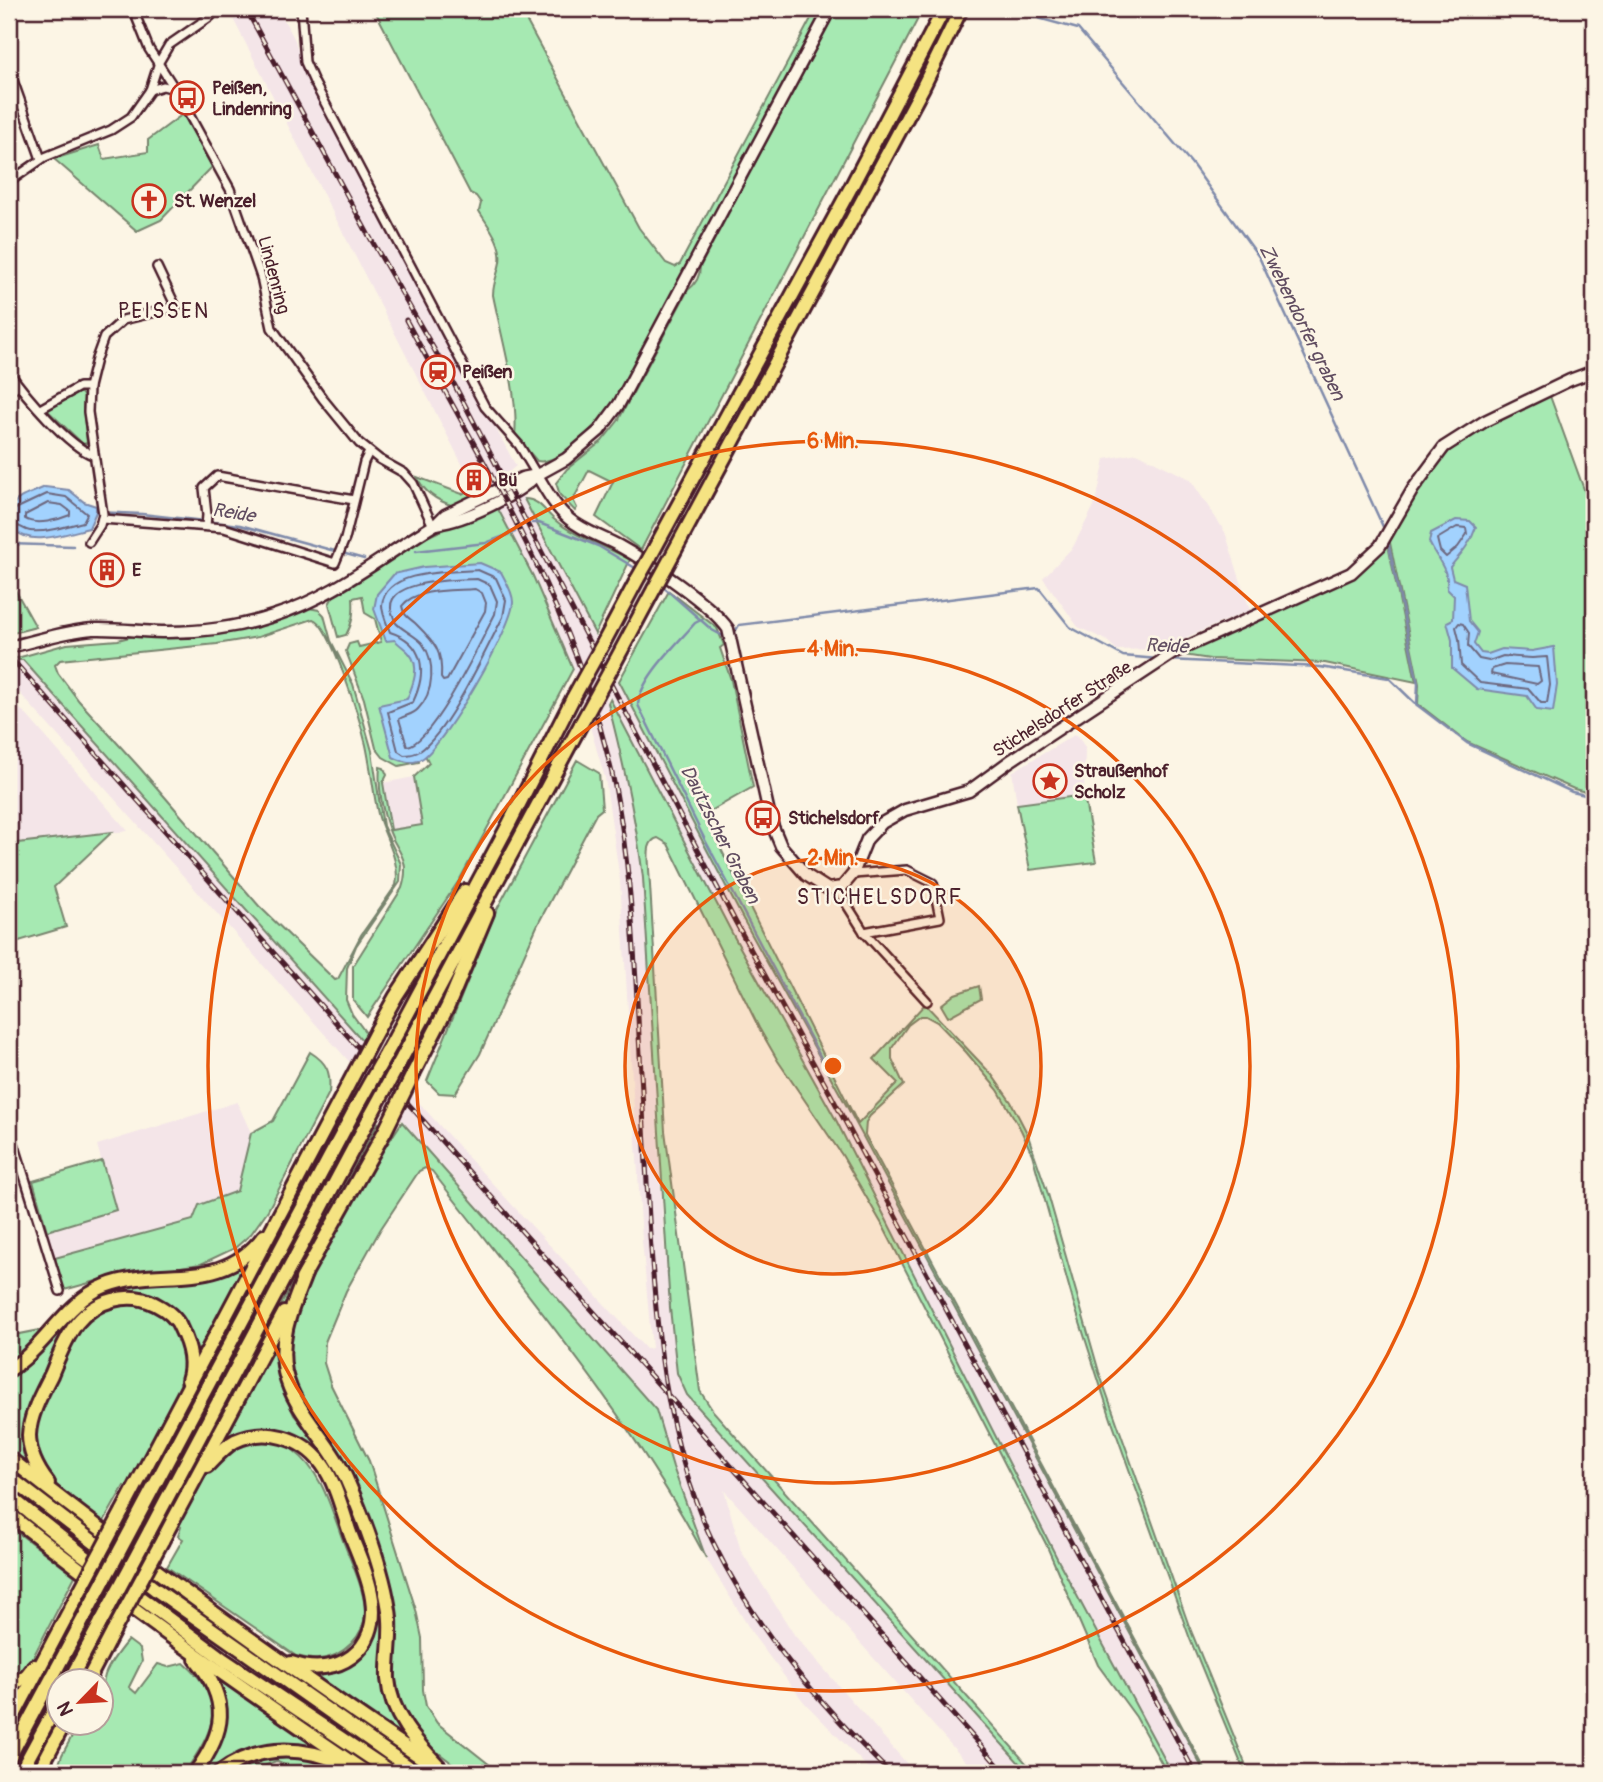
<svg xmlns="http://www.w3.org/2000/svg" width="1603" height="1782" font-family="Pangolin,sans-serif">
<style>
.built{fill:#f4e5e8}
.green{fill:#a6e9b2;stroke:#78846e;stroke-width:2;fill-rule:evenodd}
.water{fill:#a2d2fe;stroke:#7f8aaa;stroke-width:2}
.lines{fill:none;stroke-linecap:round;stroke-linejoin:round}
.shore{stroke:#6d677f;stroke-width:2}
.stream{stroke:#7f8aaa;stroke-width:2.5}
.street-casing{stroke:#4a1f2b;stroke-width:12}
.secondary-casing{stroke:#4a1f2b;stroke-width:15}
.highway-casing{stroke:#4a1f2b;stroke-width:18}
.street{stroke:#fcf5e5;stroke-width:7}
.secondary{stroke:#fcf5e5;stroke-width:10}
.highway{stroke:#f5e382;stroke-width:12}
.rail-casing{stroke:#4a1f2b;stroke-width:5}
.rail{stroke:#fcf5e5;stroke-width:2.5;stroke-dasharray:8;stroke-linecap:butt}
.highway-bridge-casing{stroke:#4a1f2b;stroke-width:18;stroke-linecap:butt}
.highway-bridge{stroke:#f5e382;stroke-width:12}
.ring{fill:none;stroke:#e8590c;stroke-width:3.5}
.labels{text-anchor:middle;stroke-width:5;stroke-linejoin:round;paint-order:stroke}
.poi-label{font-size:18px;font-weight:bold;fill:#4a1f2b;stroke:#fcf5e5;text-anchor:start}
.street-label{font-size:18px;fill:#4a1f2b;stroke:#fcf5e5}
.water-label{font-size:19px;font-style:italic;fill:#604c60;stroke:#fcf5e5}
.quarter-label{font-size:21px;letter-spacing:2px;fill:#4a1f2b;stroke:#fcf5e5}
.centre{fill:#e8590c;stroke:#fcf5e5;stroke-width:3.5}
.ring-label{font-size:21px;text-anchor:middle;font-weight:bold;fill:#e8590c;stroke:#fcf5e5;stroke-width:5;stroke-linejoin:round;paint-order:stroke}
</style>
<rect width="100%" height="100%" fill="#fcf5e5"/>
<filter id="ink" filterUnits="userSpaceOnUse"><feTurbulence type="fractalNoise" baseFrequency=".0143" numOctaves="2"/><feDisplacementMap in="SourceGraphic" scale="14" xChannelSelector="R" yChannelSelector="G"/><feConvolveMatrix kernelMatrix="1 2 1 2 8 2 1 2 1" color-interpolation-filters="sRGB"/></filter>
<g filter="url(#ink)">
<g class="built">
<path d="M228,9H278L295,40L302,67L516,466L510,471L690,819L844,1101L1205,1773H1172L1059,1562L836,1120L732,933L604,688L624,762L636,823L643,878L664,1241L677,1373L687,1395L1028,1773H976L724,1490L741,1551L795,1636L915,1773H873L804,1702L756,1639L706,1558L673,1467L656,1410L447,1171L9,681V649L19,660H22L466,1155L646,1349L652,1348L642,1240L620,880L605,778L573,669L533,576L488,491L478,495Z"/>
<path d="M1137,453L1190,479L1225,532L1250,610L1159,649L1117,650L1106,640L1078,627L1043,578L1073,547L1096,502L1105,459Z"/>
<path d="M9,701L24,712L128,831L9,844Z"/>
<path d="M1076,734L1085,747L1084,795L1017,804L1012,772Z"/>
<path d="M414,777L422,825L391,830L383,783Z"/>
<path d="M237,1102L251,1133L237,1191L199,1205L193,1220L55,1258L47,1231L115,1210L97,1145Z"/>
</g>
<g class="green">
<path d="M374,9H520L639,228L666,263L675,267L680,264L816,9H825L612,405C598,423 560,466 537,461L515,436C519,395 501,336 493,295C493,283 498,274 500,262C503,243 488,226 479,211L481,203L476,196L470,193Z"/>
<path d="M837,9H923L641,550L596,517L613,482L589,470L573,500L577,508L575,511L560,495L556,483L567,469L602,441L618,421L688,290C696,284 700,277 700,267Z"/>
<path d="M183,114L212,167L161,220L137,231L54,159L99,145L104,159L148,152V140Z"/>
<path d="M73,393H81L84,397L83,408L87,443L83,444L46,409Z"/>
<path d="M1550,396L1594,517V794L1574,789L1467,742L1418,704L1419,684L1389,538L1416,489L1436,464L1462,439Z"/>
<path d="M417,477L462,494L476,487L478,495L454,506C437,501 424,493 417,477Z"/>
<path d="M524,499C540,499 545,512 555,520C576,538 607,546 630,560L595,634Z"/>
<path d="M496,505L533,576L573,669L460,879L367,1017L353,1000V966L402,888C412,856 395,852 388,827C382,810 378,785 380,767L384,768L387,775L383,783L391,830L422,825L414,777L429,763L424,753L507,618L403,646L414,657L418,669L419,762L399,766L383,757L376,748L364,699L346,651L349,644L357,642L359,647L381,642L375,619L365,613L362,596L353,598C354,612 353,623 346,635L338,637L329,604L334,595L429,536Z"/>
<path d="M1387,540L1416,682L1325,663L1210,659L1183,655L1199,645L1320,591Z"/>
<path d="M9,579L36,627L9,634Z"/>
<path d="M669,591L717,628L724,645L720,648L731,680L753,787L704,815L858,1124L898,1083L874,1059L925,1004L992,1075L1011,1102L1027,1133L1048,1194L1099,1372L1189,1626L1249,1773H1245L1190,1639L1111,1419L1073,1301L1032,1154L1021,1130L998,1090L966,1052L937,1022L926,1016H920L908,1025L892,1048V1059L904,1085L870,1116L866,1122L865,1135L1207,1773H1205L844,1101L743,919L619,681Z"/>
<path d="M309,608L319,610L324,615L331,641L353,684L372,751L383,826L401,864L400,882L356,946L347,968L346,1000L352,1014L366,1033L362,1040L23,660H19L17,658L67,644L118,640L137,635L185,637L228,633L277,620ZM313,619C331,624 361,724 366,745C371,768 373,791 378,814C384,837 401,861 396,885L361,935L338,979L335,980L259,906L139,767L79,701L58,673L55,665L60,660L217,644L258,637Z"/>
<path d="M610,699L732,933L836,1120L1059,1562L1172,1773H1167L1136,1717L1098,1665L1046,1544L883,1226L842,1155L778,1061L759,1028L668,844L658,838C645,841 649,858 649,869L665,1131L700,1391L713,1411L1035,1773H1028L687,1395L677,1373L670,1308L643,878C636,818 623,761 608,703Z"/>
<path d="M577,760L599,773L602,809L596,814L537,926L480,1054L455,1094L439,1093L427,1081L496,911Z"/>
<path d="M1084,795L1096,862L1030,870L1017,804Z"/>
<path d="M112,832L54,887L66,927L9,944V844Z"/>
<path d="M469,908L474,911L408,1035L404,1030Z"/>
<path d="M979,986L981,999L948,1017L941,1005L955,994Z"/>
<path d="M310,1052C328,1063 331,1073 329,1093L268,1210L251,1234L235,1248L201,1264L111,1277L64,1290L55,1258L193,1220L199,1205L237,1191L251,1133L273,1121Z"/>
<path d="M349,1090L352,1094L127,1516L124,1513Z"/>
<path d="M363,1106L367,1111L145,1528L139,1525Z"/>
<path d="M402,1122L656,1410L673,1467L706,1558C632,1418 528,1296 432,1171L425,1168L419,1171L380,1230L346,1291L325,1342L324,1363L331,1385L369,1461L416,1610L422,1638L423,1690L426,1706L437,1723L500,1773H465L427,1744L411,1726L404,1713L395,1677V1626L355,1488L295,1392L285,1348L305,1287L376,1153L384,1149Z"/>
<path d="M378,1123L380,1126L160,1540L157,1537Z"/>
<path d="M102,1161L116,1210L47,1231L33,1181Z"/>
<path d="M256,1251L197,1361L192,1362L162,1304H93L30,1408L34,1470L9,1454V1373L82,1304L113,1287L177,1280Z"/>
<path d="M124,1301C152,1305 167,1311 179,1338C181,1342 185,1348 185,1353C191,1385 143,1457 127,1487L124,1486L103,1523C78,1503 43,1482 35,1448C29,1422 68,1340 86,1319C95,1309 112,1305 124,1301Z"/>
<path d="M50,1328L9,1365V1336Z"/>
<path d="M272,1347L281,1386L294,1415L325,1452L342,1483L374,1573L384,1610L394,1719L408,1740L407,1742L303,1672L330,1671L374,1628L339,1492L293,1436L221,1444Z"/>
<path d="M260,1438L294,1445L293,1450C322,1472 330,1505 342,1538C350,1560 363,1585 365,1609C367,1635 342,1658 318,1659C311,1660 303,1657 296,1656L167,1567L183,1539L178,1536L181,1527L178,1525L213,1463L231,1447Z"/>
<path d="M9,1526L75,1576L29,1665L9,1683Z"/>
<path d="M91,1615L96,1619L62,1680H60L59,1685L13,1773H9V1768Z"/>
<path d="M128,1640L140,1649L142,1661L129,1687L136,1693L158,1664L168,1667L184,1663C229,1701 214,1731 184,1773H56L62,1755L79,1723L102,1722C102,1679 99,1675 128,1640Z"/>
<path d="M214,1675L227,1684L317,1746C297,1747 278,1741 257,1747C236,1753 220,1773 198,1773L219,1742Z"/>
<path d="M295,1757L314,1760L343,1773H302L276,1761L247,1773H235L262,1761Z"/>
</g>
<g class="water">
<path d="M45,487L69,490L84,502L96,506V512L89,528C68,533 32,547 14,530H9C9,496 17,500 45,487Z"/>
<path d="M1456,520L1470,521L1476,527C1471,543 1461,554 1450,567L1453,579L1465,584L1469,621L1478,632L1474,644L1481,653L1488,654L1502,649L1532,651L1554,647L1557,685L1553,712L1537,710L1527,696L1477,689L1452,668V640L1447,622L1453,619L1454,596L1447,589C1450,571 1436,558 1429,542L1431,533Z"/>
<path d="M480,563L501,572C505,580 513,592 513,602C513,627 445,743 423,758C413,765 403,762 393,757L379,705L407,699C413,685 421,666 409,653C405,648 399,645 395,640L386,641L374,609L377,594L394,574L424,567Z"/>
</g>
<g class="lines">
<g class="shore">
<path d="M48,503L62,505L70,511V515C58,520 37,526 25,519V515Z"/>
<path d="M9,512L47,494L66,497L87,514L83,522C67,526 47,533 30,531C22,530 18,523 9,524"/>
<path d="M1457,527L1466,528L1467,534L1458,547L1446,557L1440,551L1437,539Z"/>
<path d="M478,570L496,578L506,600L503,617C485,651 449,731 420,751C415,754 410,755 404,755L398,751L388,712L413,702C427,672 425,643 390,632C387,624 382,614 382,605C385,569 451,572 478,570Z"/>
<path d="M477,579L490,585L497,601L495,614C482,639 432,744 407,746L399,719C405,715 413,715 418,709C434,693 436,661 422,643C416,636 401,629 396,623C394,621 394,617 392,613C381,579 457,580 477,579Z"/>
<path d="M475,589L482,593L486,603L485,611L447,680L443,681L441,678C443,650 434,642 415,623C408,617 404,616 402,606C416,588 453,591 475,589Z"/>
<path d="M1459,623L1463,624L1469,633L1468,646L1479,659L1489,661L1503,656L1532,658L1547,657L1550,685L1547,703H1541L1529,689L1480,683L1461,665L1459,639L1456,627Z"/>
<path d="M1505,665L1538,667L1541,681L1537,684L1491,674L1492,669Z"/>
</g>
<g class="stream">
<path d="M1005,9L1078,29L1192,164L1259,257L1385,531"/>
<path d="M96,512L142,514L240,525L364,559"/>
<path d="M532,523H539L598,546L637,569"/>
<path d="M1388,541L1418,684L1417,705"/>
<path d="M9,544L73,546"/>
<path d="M416,551L486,543L515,532"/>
<path d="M660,584L712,630L723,636"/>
<path d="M703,619L695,623C678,643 640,678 638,705L705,840L829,1073"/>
<path d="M735,632L739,625L1039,588L1070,627L1123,656L1158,659"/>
<path d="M1168,660L1320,667L1389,678L1417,705L1467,743L1572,792L1594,797"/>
</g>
<defs>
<g id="street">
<path d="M133,9L149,49L175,89L230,189L261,277L272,328L323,399L359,443L379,459L404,473L413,483L433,526"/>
<path d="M301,9L305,62L314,82L485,407L519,445L537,475"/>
<path d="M9,69L41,159"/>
<path d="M150,90L163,86L175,89"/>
<path d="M9,182L45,157L111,130L131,117L150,90L159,62L169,45L211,16"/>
<path d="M9,372C25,395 68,446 93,455"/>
<path d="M9,392L18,385"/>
<path d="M40,409L79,387H89"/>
<path d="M102,519L224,528L335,563L345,539L364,462L369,452"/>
<path d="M206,526L207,515L204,488L217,476L354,500"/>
<path d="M89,542L100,525L103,514L88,412L89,387L96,359L104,337L123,320L176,307L157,267"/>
<path d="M853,874L907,870L933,883L940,918L864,932"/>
<path d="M837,889L864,932L927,1001"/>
<path d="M9,1127L60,1291"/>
</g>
<g id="secondary">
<path d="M537,475C546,490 555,507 569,519C584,532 604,537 621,547C648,562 712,605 728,629L771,822L781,846L806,875L828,889L842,887L853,874L867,839L882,823L905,810L969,791L1010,761L1175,652L1351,573L1380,546L1413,489L1444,447L1485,421L1570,380L1594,371"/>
<path d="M437,524C466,520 516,496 537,475"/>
<path d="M9,647C37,641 64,631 93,629C118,628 143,632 168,632C204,632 239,627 273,616C334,597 382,556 436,524L445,515L522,478L537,475L566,459L599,431L619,404L830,9"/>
</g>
<g id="highway">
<path d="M650,557L850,189L944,9"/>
<path d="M666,567L922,89L961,9"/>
<path d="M604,642L638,578"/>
<path d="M615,662L654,589"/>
<path d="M377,1030L396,996L465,891"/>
<path d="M391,1045L509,824L573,698"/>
<path d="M402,1058L581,724"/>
<path d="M414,1072L448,1006L487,913"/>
<path d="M305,1274C293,1306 278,1336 285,1372C294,1413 329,1440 346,1478C364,1519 382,1565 389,1610C393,1633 387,1656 388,1679C391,1718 420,1746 445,1773"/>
<path d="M302,1279L385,1131"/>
<path d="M9,1370C46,1347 65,1302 105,1286C160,1264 220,1294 264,1236"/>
<path d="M9,1458C144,1565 284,1665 428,1762"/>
<path d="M207,1466C216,1457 224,1447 235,1441C265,1427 302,1437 322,1464C336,1483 342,1510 350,1533C358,1554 369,1577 372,1599C380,1651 337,1679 291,1663"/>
<path d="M9,1477L155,1589L417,1773"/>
<path d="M48,1483C37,1469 29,1454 29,1435C30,1414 42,1393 51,1375C58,1358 66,1337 77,1323C95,1301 129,1290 155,1304C165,1309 177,1318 181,1329C189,1345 194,1363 188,1380"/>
<path d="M9,1496L83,1555L224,1660L393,1773"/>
<path d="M122,1512L347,1087"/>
<path d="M9,1514C124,1606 245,1690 367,1773"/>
<path d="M135,1522L359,1102"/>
<path d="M149,1532L371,1115"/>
<path d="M162,1541L284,1313"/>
<path d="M70,1680L101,1622"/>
<path d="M88,1680L113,1632"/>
<path d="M9,1688L27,1675L34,1666"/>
<path d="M9,1725L74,1602"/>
<path d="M9,1758L87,1612"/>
<path d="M20,1773L60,1699"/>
<path d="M38,1773L65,1722"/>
<path d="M195,1773C226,1731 230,1701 196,1659"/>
<path d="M219,1773C257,1744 301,1746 343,1763"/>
</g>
</defs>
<use href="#street" class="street-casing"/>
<use href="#secondary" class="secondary-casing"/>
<use href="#highway" class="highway-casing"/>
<use href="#street" class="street"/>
<use href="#secondary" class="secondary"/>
<use href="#highway" class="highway"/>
<defs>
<g id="rail">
<path d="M246,9L368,234L454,384L735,921L832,1097L1195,1773"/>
<path d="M406,320C487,470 580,618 615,787C629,857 633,928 637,999C641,1072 645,1146 649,1219C656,1330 665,1441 713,1542C756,1631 821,1705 890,1773"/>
<path d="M9,656L1005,1773"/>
</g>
</defs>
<use href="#rail" class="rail-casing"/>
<use href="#rail" class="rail"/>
<defs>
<g id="highway-bridge">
<path d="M638,578L650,557"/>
<path d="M654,589L666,567"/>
<path d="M573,698L604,642"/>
<path d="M581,724L615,662"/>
<path d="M347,1087L377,1030"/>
<path d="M359,1102L391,1045"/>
<path d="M371,1115L402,1058"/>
<path d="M385,1131L414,1072"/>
<path d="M74,1602L122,1512"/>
<path d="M87,1612L135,1522"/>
<path d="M101,1622L149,1532"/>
<path d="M113,1632L162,1541"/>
</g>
</defs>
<use href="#highway-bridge" class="highway-bridge-casing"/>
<use href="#highway-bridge" class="highway-bridge"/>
</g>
</g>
<circle cx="833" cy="1066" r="208" fill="#e8590c" fill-opacity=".12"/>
<g class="ring">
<circle cx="833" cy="1066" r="208"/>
<circle cx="833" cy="1066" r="417"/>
<circle cx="833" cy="1066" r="625"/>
</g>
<defs>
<symbol id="bus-ring" viewBox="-11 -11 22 22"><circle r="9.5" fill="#fcf5e5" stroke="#c8321e" stroke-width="1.5"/><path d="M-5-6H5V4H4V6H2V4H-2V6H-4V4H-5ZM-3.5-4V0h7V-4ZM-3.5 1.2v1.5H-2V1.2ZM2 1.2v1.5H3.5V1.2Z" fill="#c8321e"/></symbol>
<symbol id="church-ring" viewBox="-11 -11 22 22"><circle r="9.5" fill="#fcf5e5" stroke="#c8321e" stroke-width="1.5"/><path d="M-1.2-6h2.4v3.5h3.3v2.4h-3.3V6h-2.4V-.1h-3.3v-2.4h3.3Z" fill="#c8321e"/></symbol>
<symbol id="station-ring" viewBox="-11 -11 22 22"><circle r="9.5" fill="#fcf5e5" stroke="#c8321e" stroke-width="1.5"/><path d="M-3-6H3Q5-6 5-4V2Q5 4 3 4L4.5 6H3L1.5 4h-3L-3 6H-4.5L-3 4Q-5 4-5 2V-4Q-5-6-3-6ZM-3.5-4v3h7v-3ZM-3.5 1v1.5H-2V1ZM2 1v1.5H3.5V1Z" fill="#c8321e"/></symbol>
<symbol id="building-ring" viewBox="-11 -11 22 22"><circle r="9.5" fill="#fcf5e5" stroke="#c8321e" stroke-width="1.5"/><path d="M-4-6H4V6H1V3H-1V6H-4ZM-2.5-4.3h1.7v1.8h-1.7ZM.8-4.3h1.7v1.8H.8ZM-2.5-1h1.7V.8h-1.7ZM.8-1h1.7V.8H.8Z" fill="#c8321e"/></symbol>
<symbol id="sight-ring" viewBox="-11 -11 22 22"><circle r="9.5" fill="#fcf5e5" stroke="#c8321e" stroke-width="1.5"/><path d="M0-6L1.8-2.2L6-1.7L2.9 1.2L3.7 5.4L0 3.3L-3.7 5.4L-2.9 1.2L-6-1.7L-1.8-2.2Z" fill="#c8321e"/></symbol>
</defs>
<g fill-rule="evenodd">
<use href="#bus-ring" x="168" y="79" width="38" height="38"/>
<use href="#church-ring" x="130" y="182" width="38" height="38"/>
<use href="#station-ring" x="419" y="353" width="38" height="38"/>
<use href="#building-ring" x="455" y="461" width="38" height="38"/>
<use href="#building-ring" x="88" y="551" width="38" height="38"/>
<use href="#sight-ring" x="1031" y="762" width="38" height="38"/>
<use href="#bus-ring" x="744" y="799" width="38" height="38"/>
</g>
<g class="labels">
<g class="poi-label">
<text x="212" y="94">Peißen,<tspan x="212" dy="21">Lindenring</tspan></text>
<text x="174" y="207">St. Wenzel</text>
<text x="462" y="378">Peißen</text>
<text x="498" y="486">Bü</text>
<text x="132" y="576">E</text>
<text x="1074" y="777">Straußenhof<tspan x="1074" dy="21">Scholz</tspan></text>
<text x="788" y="824">Stichelsdorf</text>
</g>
<g class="street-label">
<text transform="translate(274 275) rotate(75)" y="6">Lindenring</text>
<text transform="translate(1062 709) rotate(-33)" y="6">Stichelsdorfer Straße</text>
</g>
<g class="water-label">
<text transform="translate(1303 322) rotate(64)" y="7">Zwebendorfer graben</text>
<text transform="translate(234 512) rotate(9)" y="7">Reide</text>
<text transform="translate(1167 645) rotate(3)" y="7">Reide</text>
<text transform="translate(721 834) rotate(63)" y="7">Dautzscher Graben</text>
</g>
<g class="quarter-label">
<text x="164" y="318">PEISSEN</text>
<text x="880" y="904">STICHELSDORF</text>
</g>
</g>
<circle cx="833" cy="1066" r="10" class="centre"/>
<g class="ring-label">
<text x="833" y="448">6 Min.</text>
<text x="833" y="656">4 Min.</text>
<text x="833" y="865">2 Min.</text>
</g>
<rect width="1603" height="1782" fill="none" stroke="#fcf5e5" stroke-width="35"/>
<rect x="18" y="18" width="1568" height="1747" fill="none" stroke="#4a1f2b" stroke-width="2.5" filter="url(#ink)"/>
<g transform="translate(80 1702) rotate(245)"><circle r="33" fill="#fcf5e5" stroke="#b59f9b" stroke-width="2"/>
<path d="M0-5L12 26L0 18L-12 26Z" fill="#c8321e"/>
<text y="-10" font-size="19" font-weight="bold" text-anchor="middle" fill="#4a1f2b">N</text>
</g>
</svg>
